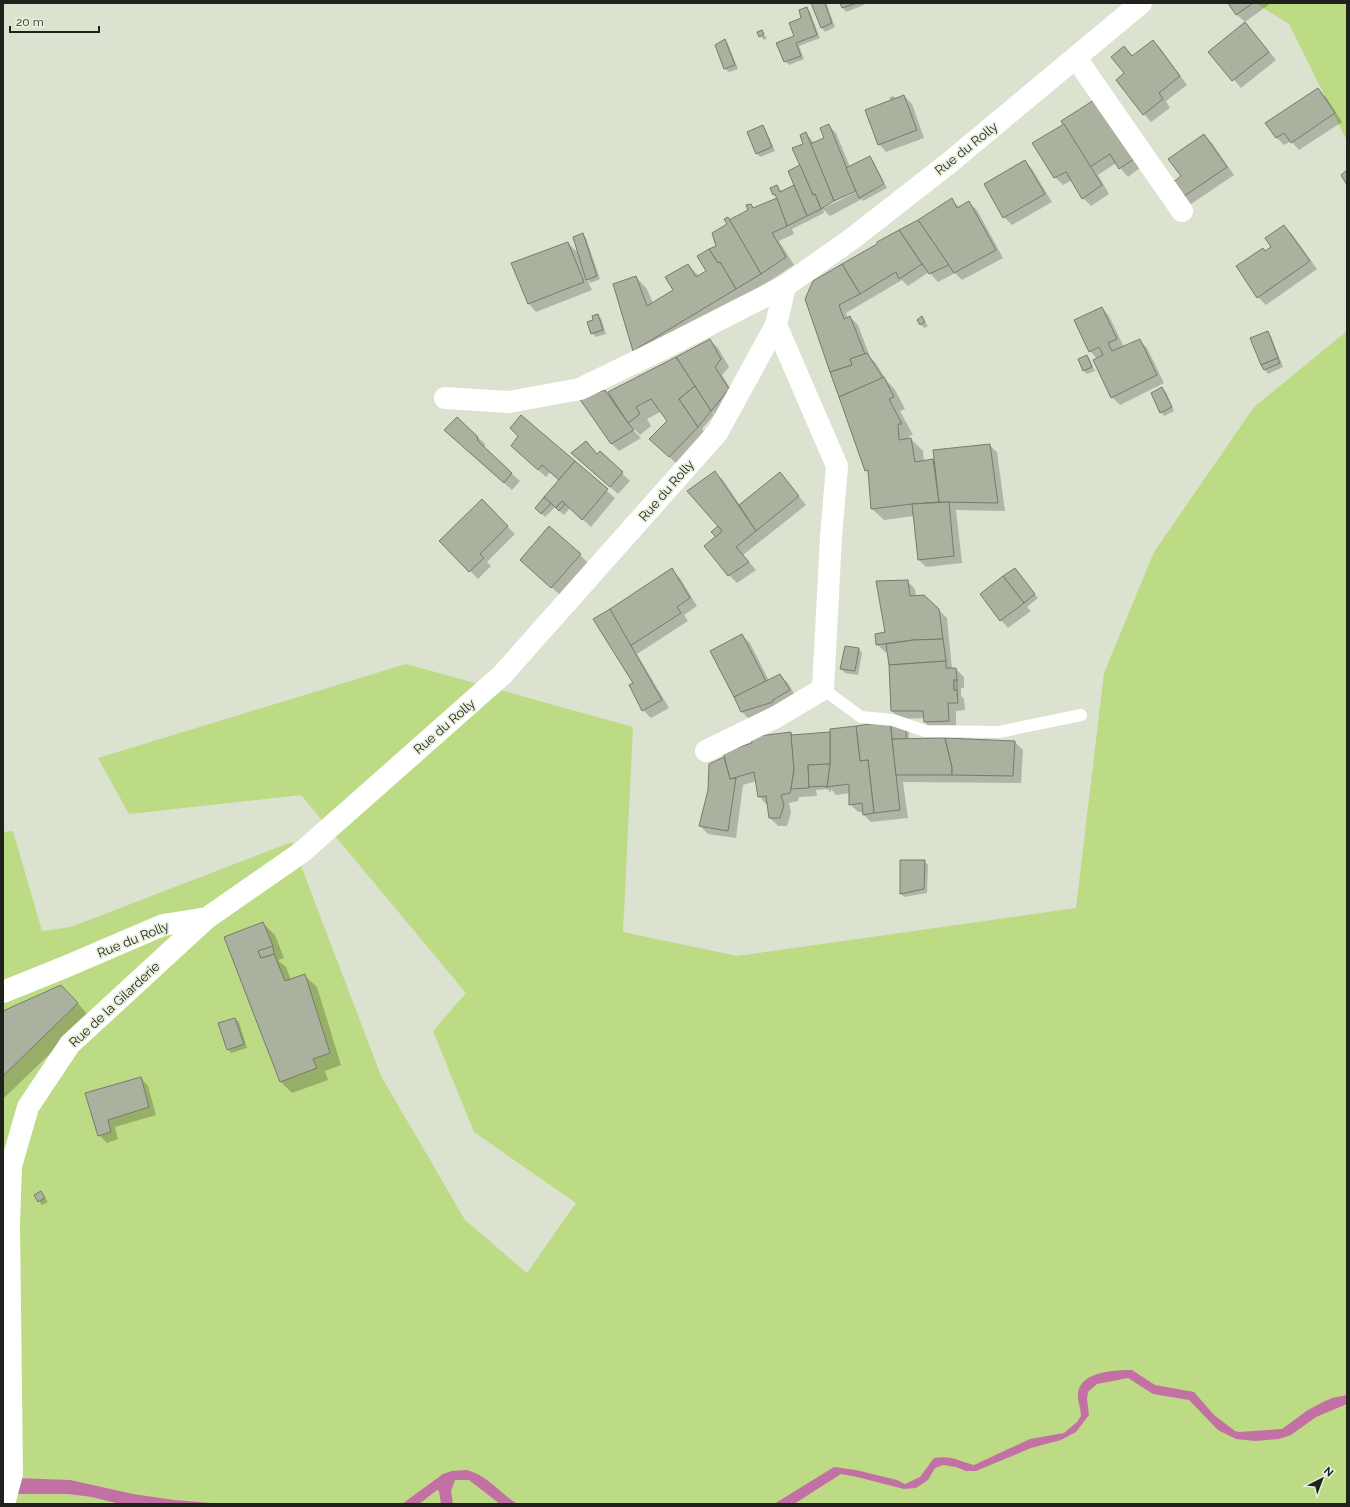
<svg xmlns="http://www.w3.org/2000/svg" width="1350" height="1507" font-family="Raleway,sans-serif">
<style>
.green{fill:#bdda84}
.water{fill:#c370a4}
.shadow{fill:#0003;fill-rule:evenodd}
.building{fill:#aab19e;stroke:#757c6b}
.lines{fill:none;stroke-linecap:round;stroke-linejoin:round}
.lane{stroke:#fff;stroke-width:12}
.street{stroke:#fff;stroke-width:22}
.labels{text-anchor:middle;stroke-width:3.5;stroke-linejoin:round;paint-order:stroke}
.street-label{font-size:13px;fill:#1f221b;stroke:#e8f0dc}
</style>
<rect width="100%" height="100%" fill="#dbe2cf"/>
<g class="green">
<path d="M1255,3H1347V141L1289,24Z"/>
<path d="M1347,331V1504H3V832L13,831L42,931L71,927L292,842L381,1076L465,1220L527,1273L576,1203L474,1132L433,1031L466,993L301,795L129,814L98,758L406,664L633,727L623,932L737,956L1076,908L1104,673L1154,552L1254,407Z"/>
</g>
<g class="water">
<path d="M1125,1370H1132L1155,1385L1194,1392L1214,1415L1235,1431L1239,1432L1282,1429L1308,1410L1323,1402L1332,1398L1347,1395V1404L1316,1417L1291,1435L1279,1439L1255,1441L1236,1439L1218,1430L1189,1400L1153,1394L1128,1378L1097,1384L1088,1392L1087,1399L1089,1415L1076,1432L1061,1440L1031,1448L976,1471H966L956,1467L943,1465L935,1468L928,1480L916,1488L904,1489L857,1477L841,1474L794,1504H774L834,1467L856,1470L897,1480L905,1484L920,1477L934,1458C951,1455 959,1461 974,1465L1030,1439L1064,1433L1077,1422L1081,1416C1081,1409 1078,1403 1078,1397C1077,1373 1108,1371 1125,1370Z"/>
<path d="M466,1470C486,1474 500,1493 517,1504H500L469,1480H455L451,1491L453,1504H441L439,1491L437,1490L419,1504H402L443,1474L452,1471Z"/>
<path d="M16,1478L70,1480L133,1494L174,1500L222,1504H120L92,1497L68,1494H17Z"/>
</g>
<g class="shadow">
<path d="M826,3L835,27L825,32L822,28L812,4Z"/>
<path d="M841,3H863L864,5L846,12L843,8Z"/>
<path d="M1229,3H1271L1245,22L1237,15Z"/>
<path d="M806,8L810,12L820,38L799,46L804,59L789,65L785,61Z"/>
<path d="M1245,23L1276,60L1241,88L1210,52Z"/>
<path d="M761,31L767,38L764,40L760,36Z"/>
<path d="M725,40L728,44L738,69L729,72L725,69Z"/>
<path d="M1153,41L1161,49L1187,85L1166,101L1170,108L1151,122L1144,114L1126,73L1124,47L1133,56Z"/>
<path d="M1318,89L1326,97L1342,122L1299,150L1291,141L1284,145L1276,137Z"/>
<path d="M893,96L897,99L904,96L912,104L924,138L886,152L879,144L891,101L889,98Z"/>
<path d="M1094,101L1141,167L1128,177L1116,163L1098,175L1109,194L1091,206L1083,198L1072,180L1063,185L1055,177L1066,124Z"/>
<path d="M762,126L766,130L775,151L760,157L757,153Z"/>
<path d="M829,126L836,133L850,167L869,157L873,161L884,182L861,195V197L885,184L887,188L863,201L862,199L830,216L823,209L824,213L792,229L794,234L779,241L794,265L645,362L634,350L636,277L647,289L653,303L674,291L688,265L699,276L707,271L730,221L750,211L751,205L754,209L778,199L771,189L777,186L782,192L795,186L801,166L806,133L814,143L825,139ZM860,188V190L824,208V206Z"/>
<path d="M1204,135L1212,143L1234,175L1188,206L1180,199L1182,177Z"/>
<path d="M1025,161L1032,169L1052,202L1012,225L1004,217Z"/>
<path d="M952,200L960,208L969,203L977,210L1003,258L962,280L955,273L938,282L929,272L908,286L902,280L846,313L848,318L850,317L858,325L870,357L875,362L887,381L895,390L905,409L900,411L913,435L909,436V440L911,439L923,451L924,461L933,460L936,463L989,445L997,452L1005,511L956,510L962,563L926,567L918,559L914,516L884,520L872,509L870,474L866,470L806,299L879,245L878,242L919,220Z"/>
<path d="M1284,227L1292,234L1317,269L1266,305L1258,297L1265,252L1272,247Z"/>
<path d="M583,235L586,238L600,279L591,283L587,279L592,290L536,312L529,304L568,243L579,254Z"/>
<path d="M1102,308L1109,316L1124,347L1139,340L1147,348L1164,383L1120,405L1112,397L1097,359L1090,351Z"/>
<path d="M597,315L601,318L606,334L596,337L592,333L595,320Z"/>
<path d="M922,318L928,326L924,328L921,324Z"/>
<path d="M1267,332L1271,336L1283,367L1268,374L1265,370L1251,338Z"/>
<path d="M710,340L718,348L729,367L722,375L736,397L719,418L712,411L714,415L702,429L709,439L681,468L663,451L669,421L662,411L647,419L651,426L640,435L633,428L632,429L641,438L619,451L611,443L605,391L611,397Z"/>
<path d="M1086,356L1090,360L1095,371L1087,374L1084,371Z"/>
<path d="M1162,388L1166,392L1174,411L1164,416L1161,412Z"/>
<path d="M521,416L615,498L591,527L570,508L564,515L555,507L545,517L536,508L559,480L550,472L546,477L520,453L519,437Z"/>
<path d="M477,436L485,444V449L520,481L512,490L453,438Z"/>
<path d="M586,442L597,454L600,452L630,481L618,494L580,460Z"/>
<path d="M715,473L723,480L740,505L780,473L806,505L743,555L756,570L737,583L729,575L717,537L719,526Z"/>
<path d="M482,501L515,534L487,562L491,566L478,579L441,541Z"/>
<path d="M580,555L588,563L560,595L529,567Z"/>
<path d="M1015,569L1038,598L1027,607L1031,611L1008,628L1001,620Z"/>
<path d="M672,570L680,578L697,606L684,615L688,621L637,654L669,708L651,718L643,710L634,683L594,619Z"/>
<path d="M907,581L915,589L916,596H924L947,618L952,669H956L964,677V688H961V696L964,699L965,710L956,711V729L932,730L925,722L924,718L899,719L892,711L888,652H885L877,644L886,633Z"/>
<path d="M742,635L750,643L769,681L780,675L788,683L797,699L750,720L742,712L712,651Z"/>
<path d="M859,649L862,653L858,675L845,673L841,669Z"/>
<path d="M889,722L909,732V740L1015,742L1023,750L1021,783L903,782L908,818L871,822L864,815L863,812H858L850,804V793L836,795L831,789V793L827,789L816,790L817,796L799,797L798,801L789,803L791,813L787,826H778L770,818L768,804H766L759,796L756,781L743,785L736,838L708,834L700,826L709,790L710,764L790,733L793,736L831,733Z"/>
<path d="M924,861L928,865L927,893L904,897L901,894Z"/>
<path d="M263,923L275,935L284,958L278,960L286,967L291,980L305,976L317,987L341,1065L325,1071L328,1080L292,1093L280,1081Z"/>
<path d="M73,998L89,1016L3,1099V1012Z"/>
<path d="M235,1019L239,1022L247,1048L231,1053L228,1049Z"/>
<path d="M141,1078L148,1086L156,1115L115,1127L118,1139L107,1143L99,1135L87,1094Z"/>
<path d="M41,1192L48,1202L42,1205L39,1201Z"/>
</g>
<g class="building">
<path d="M811,3H825L832,23L821,28Z"/>
<path d="M840,3H857L842,8Z"/>
<path d="M1228,3H1253L1236,15Z"/>
<path d="M807,7L817,35L796,43L801,56L784,62L776,43L794,36L789,23L801,18L799,10Z"/>
<path d="M1245,22L1269,52L1232,81L1208,52Z"/>
<path d="M762,30L764,34L759,37L757,32Z"/>
<path d="M725,39L735,65L724,69L715,45Z"/>
<path d="M1153,40L1180,76L1159,93L1163,99L1143,115L1116,80L1124,73L1111,57L1124,46L1132,56Z"/>
<path d="M1318,88L1335,113L1291,143L1284,133L1276,138L1265,123Z"/>
<path d="M904,95L917,130L878,145L865,110Z"/>
<path d="M1094,100L1134,159L1119,169L1110,154L1090,167L1061,121Z"/>
<path d="M829,124L856,191L834,201L810,144L824,138L820,128Z"/>
<path d="M1064,124L1102,185L1082,199L1066,172L1054,178L1032,143Z"/>
<path d="M763,125L772,147L756,154L747,132Z"/>
<path d="M806,132L834,201L821,209L815,194L813,195L792,148L803,144L800,135Z"/>
<path d="M1204,134L1227,167L1180,199L1168,186L1181,176L1168,159Z"/>
<path d="M870,156L884,184L859,198L846,168Z"/>
<path d="M1025,160L1045,194L1003,218L984,184Z"/>
<path d="M800,165L813,195L815,194L821,209L807,216L788,171Z"/>
<path d="M1347,170V185L1341,175Z"/>
<path d="M777,185L780,192L794,185L807,216L787,226L775,194L773,195L770,188Z"/>
<path d="M777,198L787,226L772,233L786,257L761,274L729,220L748,210L746,205L751,204L753,208Z"/>
<path d="M952,198L957,208L969,201L996,250L954,273L918,220Z"/>
<path d="M728,217L761,274L736,289L720,262L718,263L709,249L716,246L712,233L727,224L724,219Z"/>
<path d="M918,220L949,265L929,274L899,230Z"/>
<path d="M1284,225L1310,261L1257,298L1236,266L1263,248L1265,251L1271,247L1265,238Z"/>
<path d="M899,230L922,264L899,279L896,272L860,294L842,264L877,244V242Z"/>
<path d="M583,233L597,276L586,280L573,237Z"/>
<path d="M568,242L584,282L528,304L511,263Z"/>
<path d="M709,249L718,263L720,262L736,289L633,351L613,284L636,276L647,306L673,290L665,277L688,264L696,277L706,271L697,256Z"/>
<path d="M842,264L860,294L839,305L844,319L850,316L865,354L850,359L852,365L830,372L805,299L813,281Z"/>
<path d="M1102,307L1117,339L1108,343L1112,351L1140,339L1157,375L1111,398L1093,360L1103,355L1099,347L1089,352L1074,320Z"/>
<path d="M598,314L603,330L591,334L587,322L593,320L592,316Z"/>
<path d="M922,316L925,322L920,325L917,320Z"/>
<path d="M1268,331L1278,358L1261,365L1250,338Z"/>
<path d="M710,339L721,359L715,367L729,389L711,411L676,357Z"/>
<path d="M867,353L883,378L839,397L830,372L852,365L850,359Z"/>
<path d="M1087,355L1092,367L1083,371L1078,359Z"/>
<path d="M676,357L695,386L679,399L698,427L669,457L649,439L667,421L651,399L636,407L640,414L628,423L608,392Z"/>
<path d="M1278,358L1280,363L1264,370L1261,365Z"/>
<path d="M884,377L894,397L889,399L902,424H898L899,440L911,438L915,462L933,459L939,502L912,504L871,509L868,470L865,471L839,397Z"/>
<path d="M695,386L711,411L698,427L679,399Z"/>
<path d="M1162,387L1172,407L1160,413L1151,393Z"/>
<path d="M605,390L628,423L634,430L611,444L579,398Z"/>
<path d="M521,415L575,461L559,480L542,465L538,470L511,446L518,436L510,428Z"/>
<path d="M457,417L477,436L478,441L512,473L504,483L444,430Z"/>
<path d="M586,441L597,454L600,451L623,472L610,487L571,453Z"/>
<path d="M990,444L998,503L939,502L933,450Z"/>
<path d="M575,461L608,489L582,520L562,501L556,508L544,497Z"/>
<path d="M715,471L756,531L736,547L749,562L728,576L704,546L722,531L687,491Z"/>
<path d="M780,472L799,496L756,531L739,505Z"/>
<path d="M544,497L551,503L541,514L535,508Z"/>
<path d="M482,499L508,526L480,554L484,558L469,572L439,541Z"/>
<path d="M562,501L565,504L559,511L556,508Z"/>
<path d="M949,502L954,556L918,560L912,504Z"/>
<path d="M549,526L581,554L551,588L520,560Z"/>
<path d="M718,526L722,531L716,537L711,532Z"/>
<path d="M672,568L690,598L677,607L681,613L630,646L610,609Z"/>
<path d="M1015,568L1035,594L1024,603L1003,576Z"/>
<path d="M1003,576L1024,603L1000,621L980,594Z"/>
<path d="M908,580L910,596L924,595L939,609L943,639L913,640L876,645L875,634L885,632L876,581Z"/>
<path d="M610,609L662,700L642,711L629,685L633,683L593,619Z"/>
<path d="M742,634L766,681L734,697L710,651Z"/>
<path d="M943,639L946,661L889,665L886,644L913,640Z"/>
<path d="M845,646L859,648L855,671L840,669Z"/>
<path d="M946,661V668H956L957,680H954V690H957L958,703H948L949,721L924,722L923,711H891L889,665Z"/>
<path d="M780,674L790,690L773,700V702L741,712L734,697Z"/>
<rect x="954" y="680" width="3" height="10"/>
<path d="M890,721L906,727V739H892Z"/>
<path d="M890,721L900,810L874,813L868,760L860,761L856,726Z"/>
<path d="M856,726L860,761L868,760L874,813L863,815L862,803L849,805V784L827,787L830,764V729Z"/>
<path d="M791,732L794,769L791,789L790,793L781,795L784,805L780,818H769L766,796L758,797L754,772L730,779L723,752L752,743L751,737Z"/>
<path d="M830,732V764L808,765L809,788L791,789L794,769L791,735Z"/>
<path d="M945,738L952,767V775H896L892,739Z"/>
<path d="M945,738L1015,741L1013,776L952,775V767Z"/>
<path d="M724,757L730,779L736,778L728,831L699,826L708,790L709,764Z"/>
<path d="M830,764L827,787L826,788V786L809,787L808,765Z"/>
<path d="M900,860H925L924,889L900,894Z"/>
<path d="M263,922L273,946L258,951L261,958L274,954L285,981L305,974L330,1053L313,1059L317,1068L280,1082L224,937Z"/>
<path d="M273,946L274,954L261,958L258,951Z"/>
<path d="M61,985L78,1003L3,1076V1011Z"/>
<path d="M235,1018L244,1044L227,1050L218,1023Z"/>
<path d="M141,1077L149,1107L108,1120L111,1132L98,1136L85,1093Z"/>
<path d="M41,1191L45,1198L38,1202L34,1195Z"/>
</g>
<g class="lines">
<path class="lane" d="M823,689L861,717L893,720L925,731L999,732L1081,715"/>
<g class="street">
<path d="M1076,58L1182,211"/>
<path d="M445,398L509,402L580,389L658,351L785,286"/>
<path d="M706,751L776,717L823,689L831,537L837,466L776,325"/>
<path d="M3,992L65,967L163,925L207,918L302,852L502,675L717,433L776,325L785,286L853,238L949,163L1141,3"/>
<path d="M4,1504L12,1474L9,1224L11,1166L28,1107L70,1044L207,918"/>
</g>
</g>
<g class="labels">
<g class="street-label">
<text transform="translate(966 148) rotate(-39)" y="5">Rue du Rolly</text>
<text transform="translate(666 490) rotate(-49)" y="5">Rue du Rolly</text>
<text transform="translate(444 726) rotate(-41)" y="5">Rue du Rolly</text>
<text transform="translate(133 939) rotate(-22)" y="5">Rue du Rolly</text>
<text transform="translate(114 1004) rotate(-43)" y="5">Rue de la Gilarderie</text>
</g>
</g>
<rect width="1350" height="1507" fill="none" stroke="#1f221b" stroke-width="8"/>
<g transform="translate(1322 1479) rotate(42)" stroke="#e8f0dc" stroke-width="3" paint-order="stroke">
<path d="M0-3L7 15L0 10L-7 15Z" fill="#1f221b"/>
<text y="-6" font-size="11" font-weight="bold" text-anchor="middle" fill="#1f221b">N</text>
</g>
<path d="M10 26v6h89v-6" fill="none" stroke="#1f221b" stroke-width="2"/>
<text x="16" y="26" font-size="12" fill="#1f221b" stroke="#e8f0dc" stroke-width="3" paint-order="stroke">20 m</text>
</svg>
